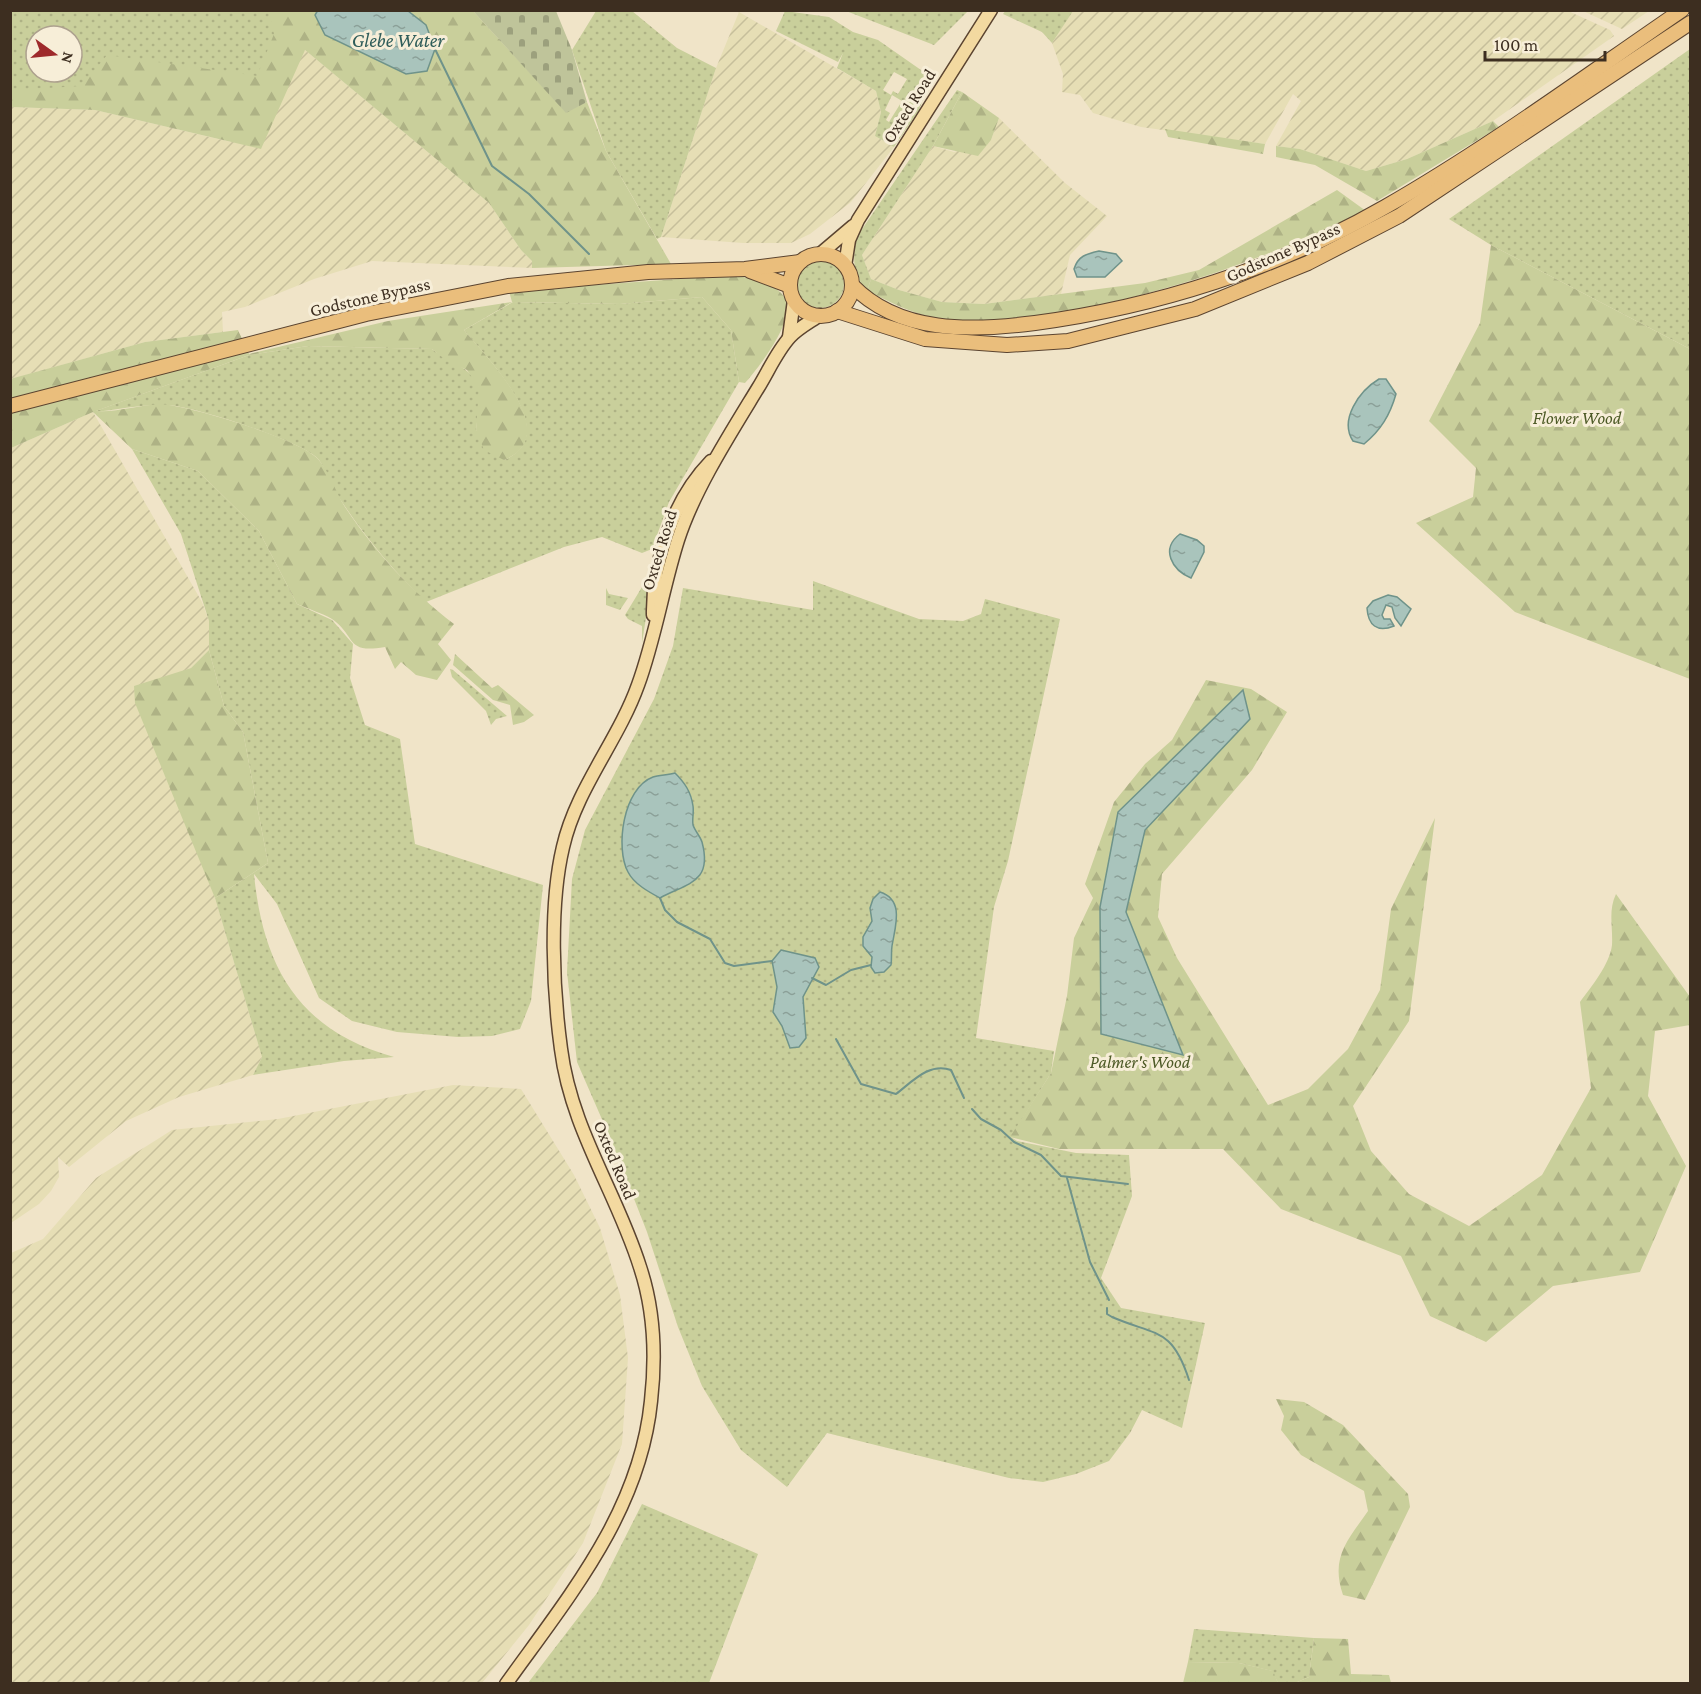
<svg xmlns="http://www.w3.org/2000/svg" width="1701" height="1694" font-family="'Crimson Pro',serif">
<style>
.farmland{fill:url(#farmland-furrows)}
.green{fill:url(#green-dots);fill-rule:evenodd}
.forest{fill:url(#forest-firs)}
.cemetery{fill:url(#cemetery-stones)}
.water{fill:url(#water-ripples);stroke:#6f938a;stroke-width:1.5}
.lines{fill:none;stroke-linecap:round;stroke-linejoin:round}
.stream{stroke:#6f938a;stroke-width:2}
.primary-casing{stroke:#5b4430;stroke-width:15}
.trunk-casing{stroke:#5b4430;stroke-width:16}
.primary{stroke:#f3d9a0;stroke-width:12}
.trunk{stroke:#eabe7c;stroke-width:14}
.labels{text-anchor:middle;stroke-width:6;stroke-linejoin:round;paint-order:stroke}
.street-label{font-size:18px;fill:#3d2e20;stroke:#f7eed8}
.park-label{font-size:18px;font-style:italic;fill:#4d5a26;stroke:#f7eed8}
.water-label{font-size:20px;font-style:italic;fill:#2f5d5a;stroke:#f7eed8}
</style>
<defs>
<pattern id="farmland-furrows" width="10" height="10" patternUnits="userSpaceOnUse" patternTransform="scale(1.5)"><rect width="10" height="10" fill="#e6deb5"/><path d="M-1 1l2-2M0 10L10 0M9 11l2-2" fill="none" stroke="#c6bf9b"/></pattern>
<pattern id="green-dots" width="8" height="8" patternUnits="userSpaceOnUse" patternTransform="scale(1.5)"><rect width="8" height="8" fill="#c9cf9b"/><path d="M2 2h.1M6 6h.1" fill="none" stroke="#aeb285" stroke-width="1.8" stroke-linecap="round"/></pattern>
<pattern id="forest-firs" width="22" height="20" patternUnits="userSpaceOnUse" patternTransform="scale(1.5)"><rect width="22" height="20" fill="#c9cf9b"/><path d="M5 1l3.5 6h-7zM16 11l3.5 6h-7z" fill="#aeb285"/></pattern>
<pattern id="cemetery-stones" width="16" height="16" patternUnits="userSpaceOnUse" patternTransform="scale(1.5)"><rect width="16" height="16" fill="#bfc49a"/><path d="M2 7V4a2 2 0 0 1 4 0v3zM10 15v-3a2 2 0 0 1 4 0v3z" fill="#9ca07d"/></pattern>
<pattern id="water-ripples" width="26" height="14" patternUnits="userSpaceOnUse" patternTransform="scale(1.5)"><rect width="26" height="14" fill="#a9c4bc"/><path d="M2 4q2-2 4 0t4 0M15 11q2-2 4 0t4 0" fill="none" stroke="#8ba098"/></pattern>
</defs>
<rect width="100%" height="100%" fill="#f0e4c8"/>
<g class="farmland">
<path d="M1073,10H1566L1610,30L1614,36L1493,121L1407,159L1366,171L1300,149L1276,146L1301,101L1293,94L1265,144L1141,127L1093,113L1080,95L1062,92L1063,74L1052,43Z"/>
<path d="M1583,11H1649L1622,29Z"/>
<path d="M739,12L876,91L881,112L875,136L894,147L851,202L810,234L791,243H743L661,237L716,68Z"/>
<path d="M305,50L489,203L521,250L532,261V268L372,261L314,279L245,307L222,312L223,332L145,342L11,379V107L95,110L231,142Z"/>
<path d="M999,118L1065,183L1107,216L1070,255L1061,294L984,304L942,302L899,290L871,279L862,255L933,146L954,152L991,140Z"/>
<path d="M93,412L202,602L209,621V650L191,668L170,677L215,898L262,1057L253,1075L179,1097L126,1121L69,1167L58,1157L59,1177L51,1191L39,1204L11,1223V448Z"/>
<path d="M453,1085L521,1089L574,1175L600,1228L620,1295L628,1358L622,1444L583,1543L529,1625L482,1683H11V1253L43,1239L96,1178L172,1130L278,1119Z"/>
</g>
<g class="green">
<path d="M1006,10H1073V11L1052,43L1042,32L1003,14Z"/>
<path d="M10,11H332L302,46L258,144L115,108L11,100ZM36,36H72V72H36Z"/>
<path d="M596,11H632L677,48L716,68L661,237L657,239L606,151L572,50Z"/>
<path d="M785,11L829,17L853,32L878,40L931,77L919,110L894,147L875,136L881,112L876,91L837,68L843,53L838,62L776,31ZM894,72L907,79L898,94L893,91L891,95L883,90ZM892,95L902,101L889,122L886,120L890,113L885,110Z"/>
<path d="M846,11H968L934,45Z"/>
<path d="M1690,49V349L1491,245L1449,219Z"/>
<path d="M957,90L962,92L933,146L862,255L871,279L867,291C852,273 853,260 856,238Z"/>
<circle cx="820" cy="284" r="24"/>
<path d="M702,297L731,330L739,382L669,502L652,549L642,553L602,537L564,547L426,602C391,569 362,533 336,493C329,483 327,470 319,460C305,442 191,405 166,405C142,404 117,410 93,412L249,355L308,346L432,349C447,361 473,368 479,387C483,398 477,418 476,430L504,460C565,435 487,358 464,330L513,302L620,304Z"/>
<path d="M132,449L198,471L259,531L297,604L332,620L353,644L350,678L365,725L400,739L415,844L543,885L531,1001L520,1029L492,1036L458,1037L397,1032L352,1021L319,998L277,904L254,874C263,967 299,1031 394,1057L344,1061L253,1075L262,1057L215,898L268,863L243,732L224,706L209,650V621L181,534Z"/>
<path d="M652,579L642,643V626L628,619L625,615L642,587Z"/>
<path d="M813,581L919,619L963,621L981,614L985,599L1060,619L1008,861L994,907L976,1038L1054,1051L1051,1073L1011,1137L1017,1141L1076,1153L1129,1155L1132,1196L1101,1278L1121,1308L1205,1323L1182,1428L1142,1410L1130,1433L1109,1461L1076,1474L1043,1482L1009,1478L827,1433L787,1487L741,1450L702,1386L678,1327L647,1232L611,1140L577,1062L567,972L572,879L585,830L654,699L673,646L683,588L813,610Z"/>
<path d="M606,588L609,594L628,598L620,610L606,605Z"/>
<path d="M450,669L453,670L507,716L496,719L491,725L486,711L452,677Z"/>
<path d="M642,1504L758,1554L709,1683H528L597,1593Z"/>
<path d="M1194,1629L1314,1638L1309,1677L1295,1683H1278L1272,1671L1239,1663L1188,1662Z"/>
</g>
<g class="forest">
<path d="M269,11H473L566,112L587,102L606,151L671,264L532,268V261L521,250L489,203L305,50L261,149L95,110L11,107V90L82,86L107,55L257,76L274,34Z"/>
<path d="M962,92L999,118L991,140L978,156L933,146Z"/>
<path d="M1493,121L1499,127L1377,201L1315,165L1276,157V146L1300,149L1366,171L1407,159Z"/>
<path d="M1165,129L1265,144L1263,154L1168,137Z"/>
<path d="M1337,190L1366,211C1267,258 1165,295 1057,313C1020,319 981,324 944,320C917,316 890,302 867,291L871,279L899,290L942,302L984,304L1145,283L1199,270Z"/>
<path d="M1491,245L1690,349V679L1515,612L1416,523L1473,497L1476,468L1429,421L1480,323Z"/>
<path d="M735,275C750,279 776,283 785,298C797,320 758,368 745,383L739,382L731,330L702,297L620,304L512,302L464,330C487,358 566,435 504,460L484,450L476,430L479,388L467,370L447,361L432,349L308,346L249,355L96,411C119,413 145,402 169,405C198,409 300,439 318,459C329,471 336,493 345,507C376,553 410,590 454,624L438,644L451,660L437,680L416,675L401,662L395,669L385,647C345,654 357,637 332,619C322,613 308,609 297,604L259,531L198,471L132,449L93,412L11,448L10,379L145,342L238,330L249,354L388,321L512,302L509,291Z"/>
<path d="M209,650L224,706L243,732L268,863L215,898L135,703L134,686L191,668Z"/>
<path d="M455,654L492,688L498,685L534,715L524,722L513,725L510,705L493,700L453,665Z"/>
<path d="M1206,680L1251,689L1287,712L1252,770L1162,874L1158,917L1177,958L1268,1105L1308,1089L1348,1049L1380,990L1391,909L1435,818L1409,1021L1353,1106L1371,1151L1409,1194L1469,1226L1542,1175L1591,1088L1580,1002C1591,987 1610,964 1612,945C1613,927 1608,910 1616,894L1690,997V1025L1655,1031L1648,1096L1686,1166L1640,1272L1553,1286L1486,1342L1430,1316L1401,1256L1281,1209L1223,1149H1059L1010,1137L1051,1073L1067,996L1074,938L1093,898L1085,884L1114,802L1145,764L1172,740Z"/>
<path d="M1276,1399L1304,1402L1343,1425L1408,1494L1410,1507L1365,1600L1343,1595C1330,1557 1348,1540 1368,1511L1364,1491L1301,1455L1281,1430L1284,1416Z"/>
<path d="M1314,1638L1348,1639L1351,1674L1389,1675L1391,1683H1295L1309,1677Z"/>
<path d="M1188,1662L1239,1663L1273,1671L1278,1683H1183Z"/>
</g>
<path class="cemetery" d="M473,11H556L572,50L587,102L566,113Z"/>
<g class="water">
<path d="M318,10L408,11L426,25L435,49L427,71L406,74L325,35L315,15Z"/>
<path d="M1099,251L1116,254L1122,261L1105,277H1077L1074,269C1078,256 1086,254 1099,251Z"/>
<path d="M1379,379H1386L1396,394C1390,415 1381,430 1364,444L1353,441C1339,420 1359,391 1379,379Z"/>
<path d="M1180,534L1197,540L1204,546V552L1191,578C1172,570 1160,549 1180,534Z"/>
<path d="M1388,595L1397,597L1411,609L1401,626L1395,618L1392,607L1386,605L1382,615L1384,619H1390L1394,626C1377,633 1368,625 1367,608L1373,601Z"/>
<path d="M1243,690L1250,719L1145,830L1126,912L1183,1055L1101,1034L1100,907L1118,812Z"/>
<path d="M675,773C685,783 691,792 693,806C694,812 692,819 693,825C695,831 700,836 702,842C713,883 687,883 660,898C649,892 634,884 628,872C615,848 623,788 653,777C659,775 668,775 675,773Z"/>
<path d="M880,892C905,900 895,927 892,946C891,952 892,958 891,965L884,972L875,973L871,967L872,957L863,946V937L872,921L870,908L873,899Z"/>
<path d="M781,950L815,958L819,967L803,997L806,1038L799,1047L790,1048L782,1026L773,1012L777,987L772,961Z"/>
</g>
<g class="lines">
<g class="stream">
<path d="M435,49L492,166L529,194L589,254"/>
<path d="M660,898L665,910L677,922L710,939L725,963L734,966L772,961"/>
<path d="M812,978L826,985L851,970L871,965"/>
<path d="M836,1039L861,1084L896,1094C912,1082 929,1062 951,1070L964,1098"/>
<path d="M972,1109L981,1119L1001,1130L1014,1142L1041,1155L1061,1176L1128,1184"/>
<path d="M1067,1178L1090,1262L1109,1300"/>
<path d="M1107,1308V1314L1112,1317C1156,1336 1172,1327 1189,1380"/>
</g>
<defs>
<g id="primary">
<path d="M820,254L853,226"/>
<path d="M845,266L849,240L858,220L991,10"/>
<path d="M789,337L794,300"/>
<path d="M653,615C652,561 674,499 711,461"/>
<path d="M506,1684C569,1596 640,1512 651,1401C656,1357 654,1309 640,1267C617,1193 571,1129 561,1049C553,990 549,906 563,847C576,789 618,741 638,685C655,639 663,587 678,540C694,490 730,434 758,388C768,372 777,351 790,337C798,328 810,322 820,315"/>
</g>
<g id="trunk">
<circle cx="821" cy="285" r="31"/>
<path d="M750,271L790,286"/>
<path d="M852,285C899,334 972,331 1035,323C1155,307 1279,268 1385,207C1488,148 1584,77 1682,10"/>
<path d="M837,311L925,339L1007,345L1068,341L1195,309L1308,263L1399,216L1690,23"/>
<path d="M10,406L366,314L508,286L648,272L745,269L800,262"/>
</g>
</defs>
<use href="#primary" class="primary-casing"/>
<use href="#trunk" class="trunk-casing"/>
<use href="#primary" class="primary"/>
<use href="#trunk" class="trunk"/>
</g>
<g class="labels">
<g class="street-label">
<text transform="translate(909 106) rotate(-58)" y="6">Oxted Road</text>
<text transform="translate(1283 252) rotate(-24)" y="6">Godstone Bypass</text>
<text transform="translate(370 297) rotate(-13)" y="6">Godstone Bypass</text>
<text transform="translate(659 550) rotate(-73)" y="6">Oxted Road</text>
<text transform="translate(615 1160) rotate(67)" y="6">Oxted Road</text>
</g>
<g class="park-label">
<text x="1577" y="424">Flower Wood</text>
<text x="1140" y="1068">Palmer's Wood</text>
</g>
<g class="water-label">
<text x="398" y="47">Glebe Water</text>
</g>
</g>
<rect width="1701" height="1694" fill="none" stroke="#3d2e20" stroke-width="24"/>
<g transform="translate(54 54) rotate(105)"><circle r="28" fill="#f7eed8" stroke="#ada18e" stroke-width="1.5"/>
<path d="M0-4.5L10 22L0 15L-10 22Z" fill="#9e2a2b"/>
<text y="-9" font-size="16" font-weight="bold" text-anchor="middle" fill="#3d2e20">N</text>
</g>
<path d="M1485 51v9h120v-9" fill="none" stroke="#3d2e20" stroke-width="3"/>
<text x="1494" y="51" font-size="18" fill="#3d2e20" stroke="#f7eed8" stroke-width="4.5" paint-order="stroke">100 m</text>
</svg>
